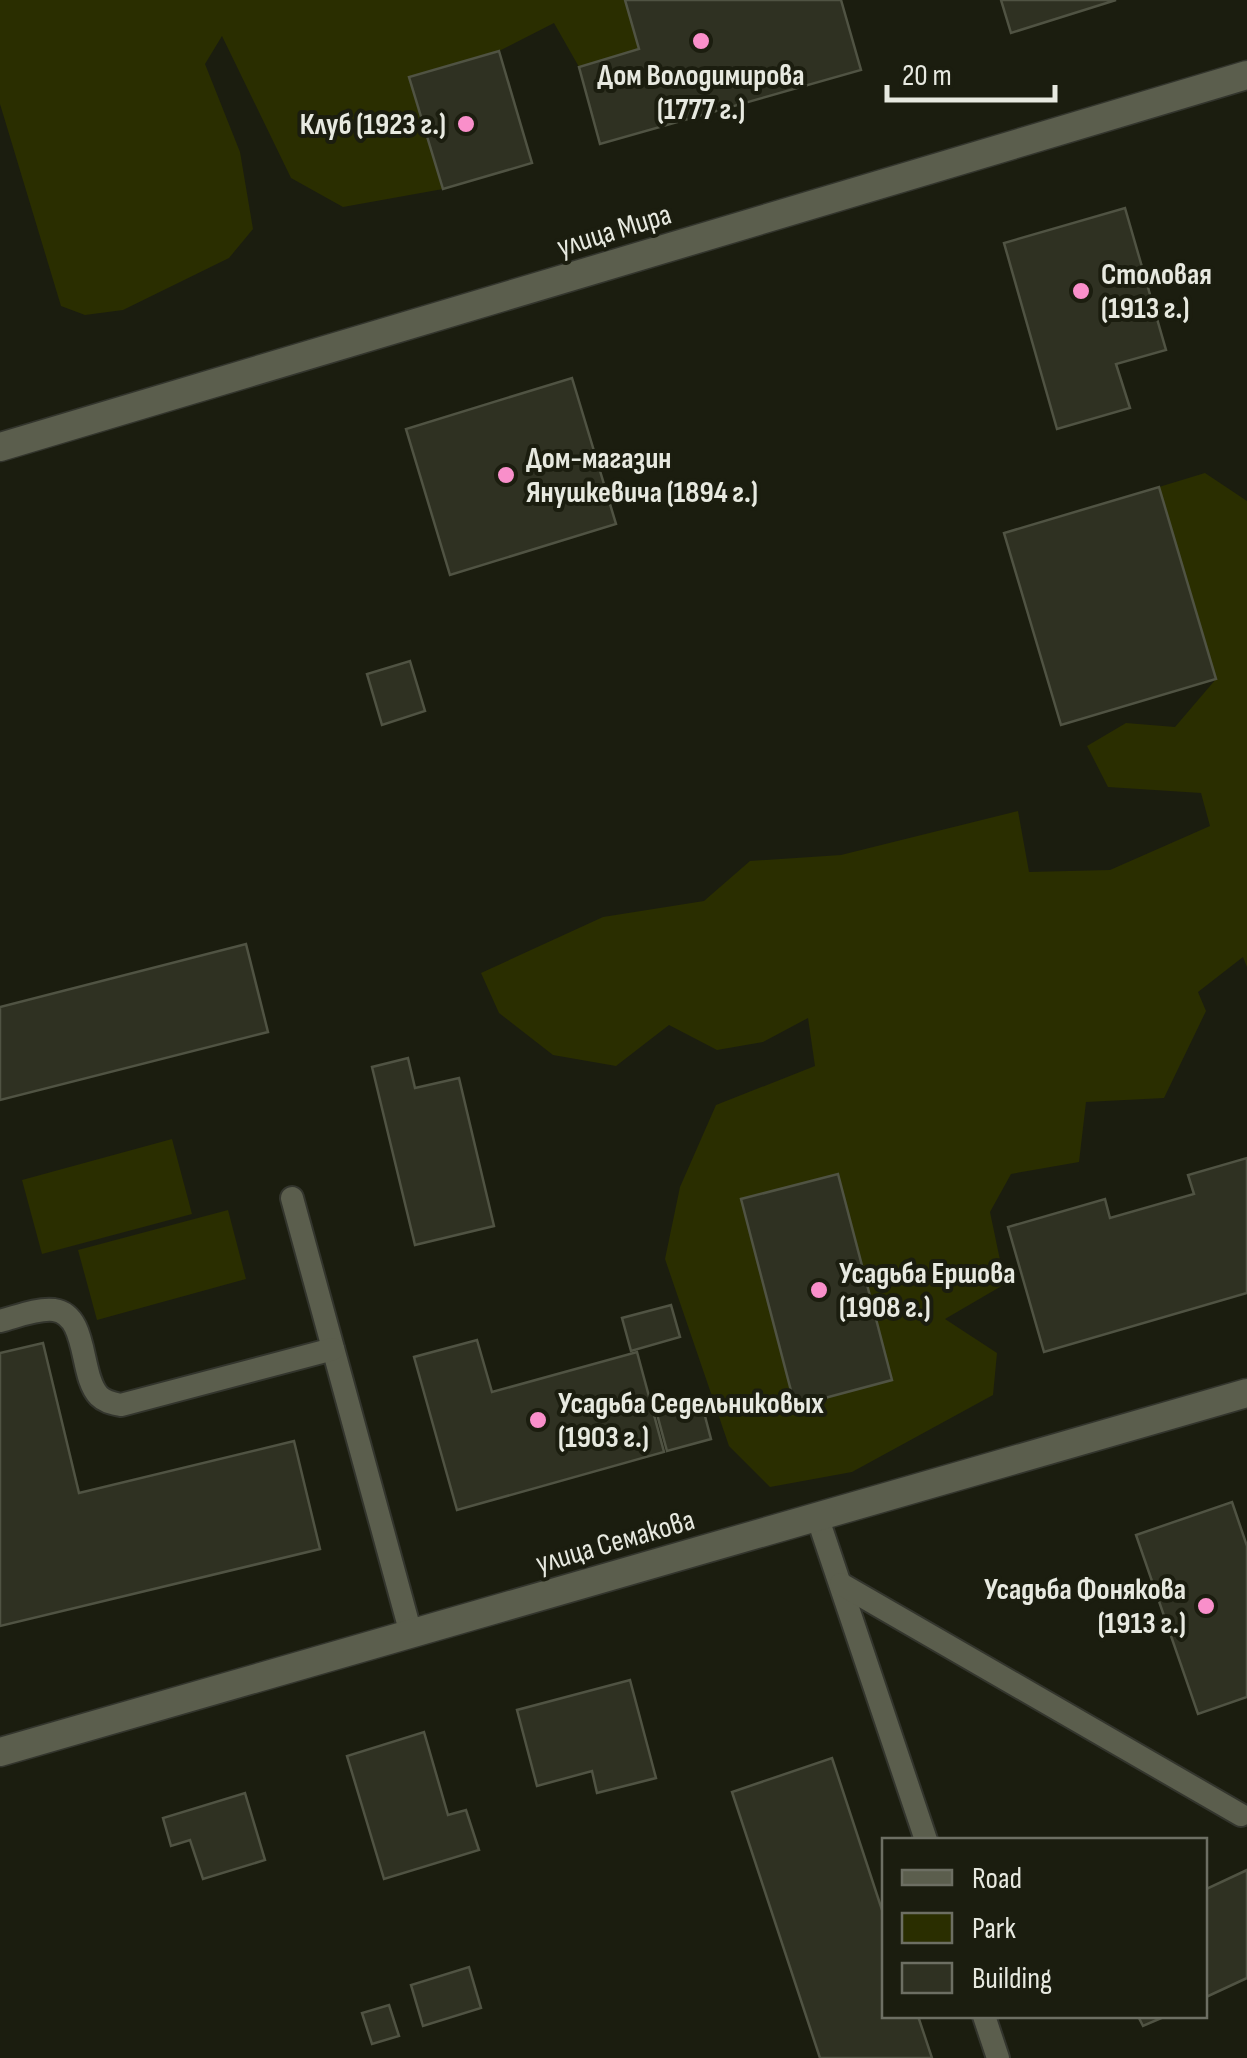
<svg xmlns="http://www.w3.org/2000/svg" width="1247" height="2058" font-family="'Sofia Sans Condensed',sans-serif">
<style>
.green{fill:#2a2e00;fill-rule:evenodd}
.building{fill:#2f3122;stroke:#505343;stroke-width:2.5}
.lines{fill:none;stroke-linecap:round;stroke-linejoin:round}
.service-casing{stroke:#33352d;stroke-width:26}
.pedestrian-casing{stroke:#33352d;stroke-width:31}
.minor-casing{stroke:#33352d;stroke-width:31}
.service{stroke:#5b5e4d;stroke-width:22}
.pedestrian{stroke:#5b5e4d;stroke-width:28}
.minor{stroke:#5b5e4d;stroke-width:28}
.poi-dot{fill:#f98fca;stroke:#1b1d0f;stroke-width:4}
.labels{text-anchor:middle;stroke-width:8;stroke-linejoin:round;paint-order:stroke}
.poi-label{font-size:30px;font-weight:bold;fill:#e7e9e0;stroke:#1b1d0f;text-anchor:start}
.street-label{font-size:30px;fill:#e7e9e0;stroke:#1b1d0f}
</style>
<rect width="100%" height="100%" fill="#1b1d0f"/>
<g class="green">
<path d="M0,0H625L639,49L579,67L554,23L499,51L410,77L443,189L343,207L291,178L222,36L205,64L240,152L253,229L229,258L123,310L85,315L61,306L0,104Z"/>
<path d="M1205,473L1247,501V967L1243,957L1198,992L1206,1011L1164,1098L1086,1102L1079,1162L1011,1174L990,1212L1005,1284L945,1319L997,1353L993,1395L852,1472L770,1487L729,1446L665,1259L680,1187L716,1105L815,1066L808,1018L763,1042L717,1050L669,1025L616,1066L553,1055L499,1013L481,973L603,917L704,901L750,861L841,855L1018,811L1029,872L1110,870L1210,826L1201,793L1108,787L1087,746L1126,723L1175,727L1216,679L1159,487ZM838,1174L892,1380L796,1406L741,1200Z"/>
<path d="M172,1139L192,1214L42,1254L22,1180Z"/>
<path d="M228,1210L246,1279L97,1320L78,1250Z"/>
</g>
<g class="building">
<path d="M625,0H841L861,70L600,144L579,67L639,49Z"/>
<path d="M1001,0H1116L1011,33Z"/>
<path d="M499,51L532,163L443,189L409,77Z"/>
<path d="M1125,208L1166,350L1116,364L1130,408L1057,429L1004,243Z"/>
<path d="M572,378L616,524L450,575L406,429Z"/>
<path d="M1159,487L1216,679L1061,725L1004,533Z"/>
<path d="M410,661L425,711L382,725L367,674Z"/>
<path d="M246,944L268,1032L0,1100V1007Z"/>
<path d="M408,1058L415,1088L459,1078L494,1226L415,1245L372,1067Z"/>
<path d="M1247,1158V1293L1044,1352L1008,1227L1105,1199L1110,1218L1194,1194L1188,1175Z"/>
<path d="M838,1174L892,1380L795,1406L741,1199Z"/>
<path d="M671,1305L680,1337L631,1351L622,1318Z"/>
<path d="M477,1340L492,1392L637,1352L664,1452L457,1510L414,1357Z"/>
<path d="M43,1343L79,1493L294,1441L320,1549L0,1626V1353Z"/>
<path d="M701,1401L711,1439L667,1451L657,1414Z"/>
<path d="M1232,1502L1247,1546V1697L1198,1714L1136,1535Z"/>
<path d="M630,1680L656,1778L597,1793L592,1771L537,1786L517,1710Z"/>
<path d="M424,1732L448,1815L466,1810L479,1850L384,1879L347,1756Z"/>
<path d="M832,1758L884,1916V2016H918L932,2058H820L732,1792Z"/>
<path d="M245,1793L265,1860L203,1879L190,1840L171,1846L163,1818Z"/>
<path d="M1247,1870V1978L1204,1998V1890Z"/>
<path d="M469,1967L481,2008L423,2026L411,1985Z"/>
<path d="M389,2005L399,2036L372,2044L362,2013Z"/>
<path d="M1138,2016H1166L1143,2026Z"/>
</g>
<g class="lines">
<defs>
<g id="service">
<path d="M292,1198L411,1634"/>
<path d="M0,1321C16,1317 37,1308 54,1310C89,1315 79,1376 99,1396C105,1402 112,1403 121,1405L333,1349"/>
<path d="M817,1516L926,1840"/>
<path d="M841,1584L1241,1815"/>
<path d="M984,2016L998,2058"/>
</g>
<path id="pedestrian" d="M0,447L1247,75"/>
<path id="minor" d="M0,1752L1247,1393"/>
</defs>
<use href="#service" class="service-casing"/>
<use href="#pedestrian" class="pedestrian-casing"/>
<use href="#minor" class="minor-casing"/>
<use href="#service" class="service"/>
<use href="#pedestrian" class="pedestrian"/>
<use href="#minor" class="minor"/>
</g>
<g class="poi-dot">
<circle cx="701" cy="41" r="10"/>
<circle cx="466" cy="124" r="10"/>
<circle cx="1081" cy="291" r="10"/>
<circle cx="506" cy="475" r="10"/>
<circle cx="819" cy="1290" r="10"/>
<circle cx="538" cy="1420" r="10"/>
<circle cx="1206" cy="1606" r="10"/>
</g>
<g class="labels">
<g class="poi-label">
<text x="701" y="85" text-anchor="middle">Дом Володимирова<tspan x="701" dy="34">(1777 г.)</tspan></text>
<text x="446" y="134" text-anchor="end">Клуб (1923 г.)</text>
<text x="1101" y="284">Столовая<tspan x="1101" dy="34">(1913 г.)</tspan></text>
<text x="526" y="468">Дом-магазин<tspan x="526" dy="34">Янушкевича (1894 г.)</tspan></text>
<text x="839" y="1283">Усадьба Ершова<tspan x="839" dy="34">(1908 г.)</tspan></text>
<text x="558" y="1413">Усадьба Седельниковых<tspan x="558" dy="34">(1903 г.)</tspan></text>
<text x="1186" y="1599" text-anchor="end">Усадьба Фонякова<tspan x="1186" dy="34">(1913 г.)</tspan></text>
</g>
<g class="street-label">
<text transform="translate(614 230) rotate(-17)" y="10">улица Мира</text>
<text transform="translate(615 1541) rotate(-16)" y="10">улица Семакова</text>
</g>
</g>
<rect x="882" y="1838" width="325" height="180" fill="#1b1d0f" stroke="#6d6f63" stroke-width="2.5"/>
<rect x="902" y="1870" width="50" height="15" fill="#5b5e4d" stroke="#6d6f63" stroke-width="2.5"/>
<text x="972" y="1888" font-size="30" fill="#e7e9e0">Road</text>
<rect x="902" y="1913" width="50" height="30" fill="#2a2e00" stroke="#6d6f63" stroke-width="2.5"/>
<text x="972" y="1938" font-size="30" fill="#e7e9e0">Park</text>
<rect x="902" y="1963" width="50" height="30" fill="#2f3122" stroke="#6d6f63" stroke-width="2.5"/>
<text x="972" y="1988" font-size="30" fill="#e7e9e0">Building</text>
<path d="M887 85v15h168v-15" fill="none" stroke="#e7e9e0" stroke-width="5"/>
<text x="902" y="85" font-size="30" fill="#e7e9e0" stroke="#1b1d0f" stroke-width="8" paint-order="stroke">20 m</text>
</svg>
